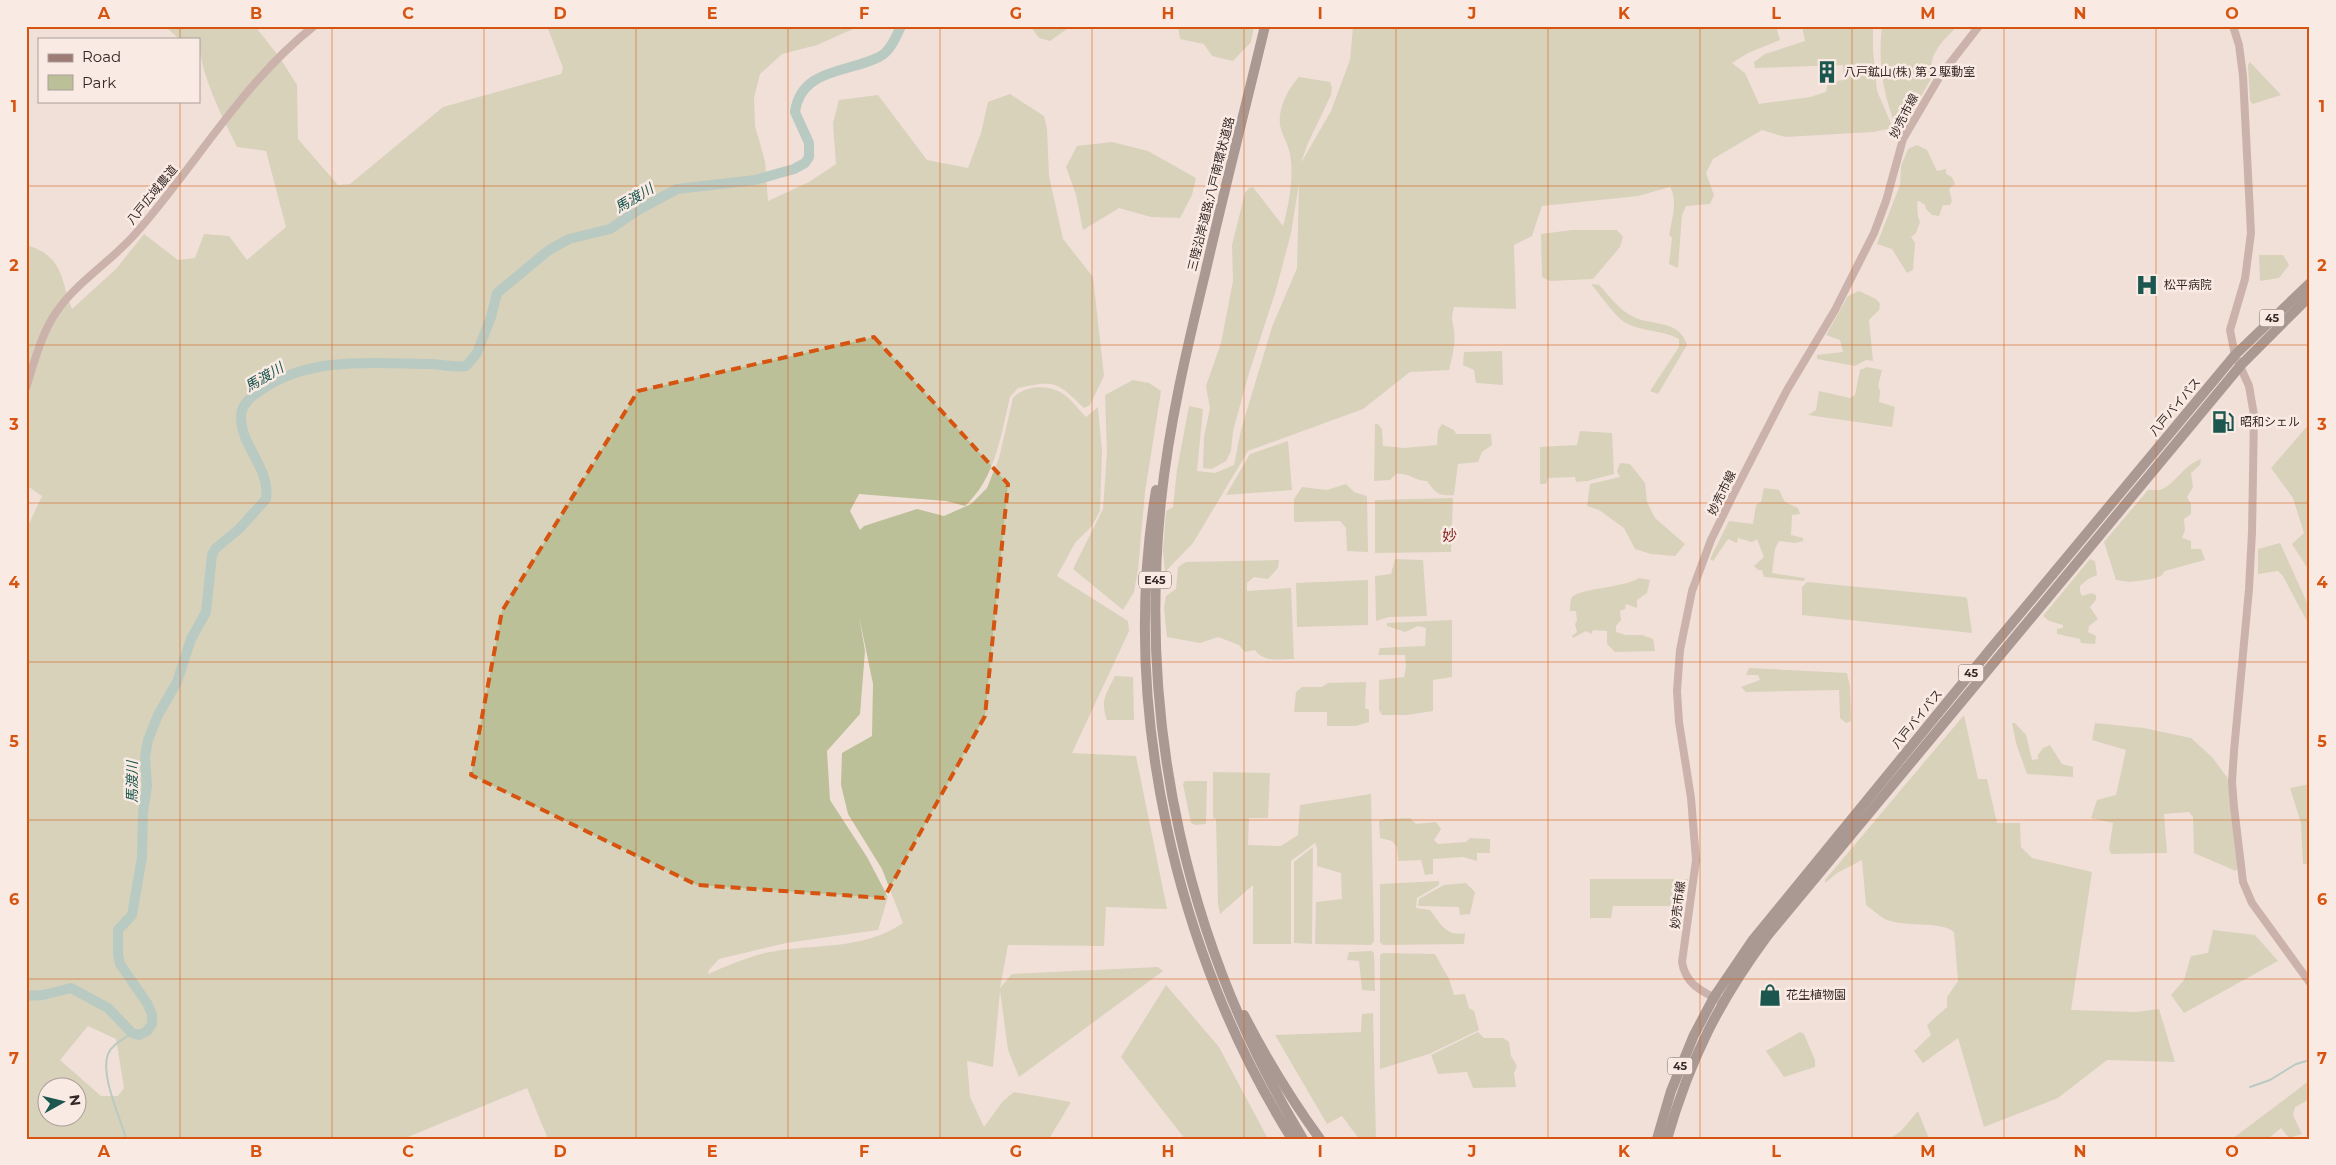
<svg xmlns="http://www.w3.org/2000/svg" width="2336" height="1165" font-family="Montserrat,'Noto Sans JP',sans-serif">
<style>
.green{fill:#bbc098;fill-rule:evenodd}
.lines{fill:none;stroke-linecap:round;stroke-linejoin:round}
.stream{stroke:#77afa6;stroke-width:2}
.river{stroke:#77afa6;stroke-width:10}
.secondary{stroke:#9d7c76;stroke-width:8}
.highway{stroke:#56403d;stroke-width:10}
.marked{fill:none;stroke:#d6540f;stroke-width:4;stroke-dasharray:10 6;stroke-linejoin:round}
.grid{fill:none;stroke:#d6540f;stroke-width:1;stroke-opacity:0.55}
.labels{text-anchor:middle;stroke-width:5;stroke-linejoin:round;paint-order:stroke}
.shield{fill:#f9ebe4;stroke:#70625f;stroke-width:1}
.shield-label{font-size:11px;font-weight:bold;fill:#352826}
.poi-label{font-size:12px;fill:#352826;stroke:#f9ebe4;text-anchor:start}
.street-label{font-size:12px;fill:#352826;stroke:#f9ebe4}
.water-label{font-size:14px;font-style:italic;fill:#1b574f;stroke:#f9ebe4}
.quarter-label{font-size:15px;fill:#85221e;stroke:#f9ebe4}
.neatline{fill:none;stroke:#d6540f;stroke-width:2}
.grid-label{font-size:16px;text-anchor:middle;font-weight:bold;fill:#d6540f}
</style>
<rect width="100%" height="100%" fill="#f1e0d8"/>
<g class="green">
<path d="M165,26H255L280,58L297,85L298,139L338,185L350,184L443,107L561,74L563,68L547,26H856L853,29L817,45L782,54L760,74L754,98L755,126L765,161L768,201L809,182L836,164L833,123L839,100L878,95L927,160L968,168L981,133L988,102L1010,94L1044,116L1047,129L1049,176L1063,239L1093,277L1104,376L1090,405L1084,408C1057,381 1054,380 1018,388L1010,397C1001,435 995,479 965,506L946,501L859,494L850,511L860,530L864,526L917,509L944,516L971,504L987,488L999,458L1013,398C1023,386 1046,384 1060,392C1070,397 1078,409 1086,417L1098,407L1102,452L1100,511L1092,526L1075,543L1057,576L1128,621L1129,631L1072,753L1136,756L1167,909L1106,907L1104,946L1008,945L1000,988L1012,974L1158,967L1163,971L1019,1077L1008,1050L1000,991L993,1067L967,1061L970,1097L984,1127L1003,1101L1014,1092L1071,1102L1049,1139H548L527,1088L403,1139H26V530L42,496L26,485V245C64,256 60,278 72,309L116,269L144,234L178,260L195,258L204,234L229,236L247,260L286,227L266,151L237,147C222,116 199,72 199,39H179ZM859,616L873,684L872,736L842,753L841,785L848,814L882,869L903,923C862,951 817,943 770,952C749,956 727,966 708,974L709,970L719,959L786,943L878,930L888,897L867,857L830,800L827,751L860,714L865,651ZM88,1026L116,1039L124,1088L118,1096H101L60,1060ZM48,1088H78V1118H48Z"/>
<path d="M1030,26H1071L1050,41L1039,38Z"/>
<path d="M1178,26H1254L1251,42L1233,61L1212,56L1204,44L1180,39Z"/>
<path d="M1371,26H1776L1780,40L1748,53L1732,63L1745,73L1759,104L1810,97L1826,92L1828,82L1844,80L1843,65L1755,68L1754,62L1765,54L1805,41L1802,26H1873V50L1877,91L1893,128L1873,132L1785,137L1762,130L1713,159L1706,173L1714,195L1710,204L1686,206L1682,215L1678,268L1669,264L1672,238L1669,235C1672,220 1678,200 1670,187L1638,196L1542,206L1532,236L1514,245L1516,309L1454,307C1451,319 1452,319 1454,330C1456,343 1452,358 1449,370L1410,372L1363,409L1248,451L1193,543L1165,572L1163,551L1166,511L1173,507L1177,470L1189,406L1203,409L1197,471L1215,473L1234,465L1241,430L1272,327L1297,268L1299,183L1291,233L1276,290L1249,373L1233,431L1231,451L1226,461L1212,469L1203,468L1204,437L1210,408L1206,386L1221,343L1233,281L1232,245L1245,193L1249,188L1253,187L1283,226C1289,205 1294,177 1290,154C1288,144 1282,135 1280,125C1278,109 1288,88 1299,77L1330,82L1332,88L1331,95L1308,143L1301,163L1331,111L1350,60L1353,27L1370,29Z"/>
<path d="M1882,26H1958C1943,40 1927,55 1932,77L1905,124H1897L1894,122C1882,89 1878,61 1882,26Z"/>
<path d="M2250,62L2281,95L2253,104L2250,101L2248,65Z"/>
<path d="M1112,142L1148,151L1196,178L1192,195L1180,218L1151,217L1119,208L1083,230L1076,195L1066,167L1077,146Z"/>
<path d="M1917,145L1927,150L1937,171L1946,169V174L1952,177L1955,184L1949,189L1952,201L1950,205H1943L1939,216L1932,215L1926,209L1925,205L1919,201L1917,202L1918,217L1920,222L1916,233L1911,237L1915,243L1913,270L1907,273L1892,249L1877,244L1900,185L1901,166L1908,149Z"/>
<path d="M1572,230H1617L1623,237L1620,247L1593,279L1550,281L1542,277L1541,234Z"/>
<path d="M2259,255H2283L2289,265L2279,278L2260,281Z"/>
<path d="M1591,284L1599,285C1609,295 1617,308 1630,315C1650,327 1679,318 1687,345L1658,394L1650,391L1679,347V339C1663,330 1643,332 1626,323C1615,317 1600,294 1591,284Z"/>
<path d="M1859,291L1876,299L1880,304L1879,310L1869,320L1873,361L1866,360L1855,366L1817,359V355L1843,352L1840,340L1826,335L1848,296Z"/>
<path d="M1502,351L1503,385L1476,383L1474,370L1463,365L1464,352Z"/>
<path d="M1867,367L1882,370L1878,386L1880,391L1879,402L1895,407L1892,427L1808,415L1816,410L1819,391L1850,398L1855,395L1860,370Z"/>
<path d="M1133,380L1149,383L1161,391L1145,492L1138,570L1134,592L1123,610L1073,569L1103,509L1107,451L1105,395Z"/>
<path d="M2310,423V572L2292,544L2304,533L2293,498L2271,468Z"/>
<path d="M1375,424H1378L1382,429L1383,446L1404,448L1437,445L1438,430L1442,424L1454,430L1456,434H1491L1492,445L1482,452L1478,462L1458,464L1454,495C1439,496 1436,494 1427,481C1416,481 1407,472 1396,474L1390,480L1374,481Z"/>
<path d="M1580,431L1612,433L1614,474L1587,481L1576,482L1575,477L1548,478L1546,484H1540V447L1577,445Z"/>
<path d="M1288,441L1292,490L1226,495L1250,454Z"/>
<path d="M2201,459L2200,465L2191,473L2193,487L2187,497L2191,504V514L2184,519L2185,530L2182,538L2191,541V549H2201L2205,560L2165,571L2161,576L2152,579L2130,582L2116,580L2104,542L2148,490C2152,489 2156,491 2160,490C2175,485 2182,466 2201,459Z"/>
<path d="M1620,463L1630,464L1645,483L1647,502L1655,518L1685,544L1675,556L1651,554L1635,549L1624,528L1599,510L1587,506L1590,484L1620,477L1617,471Z"/>
<path d="M1346,484L1354,492L1367,496L1368,552L1347,551L1346,528L1340,521L1294,522V499L1302,487L1327,490Z"/>
<path d="M1764,488L1779,490L1785,502L1798,508L1800,514L1792,515L1791,535L1803,538V541L1795,543L1779,541L1775,549L1772,573L1805,578L1804,581L1764,577L1762,570H1758L1754,566L1764,557L1757,539L1752,542L1738,538L1737,543L1728,539L1713,561L1710,559L1729,521L1753,524L1756,505L1761,502Z"/>
<path d="M1453,498L1451,552L1375,553V500Z"/>
<path d="M2280,543L2310,609V627L2283,576L2278,571L2258,574V549Z"/>
<path d="M1395,559L1423,560L1427,616L1389,617L1376,621L1375,576L1391,574Z"/>
<path d="M2090,559L2095,561L2097,575L2088,579L2080,586V592L2082,596L2091,593L2096,595V600L2090,607L2098,619L2089,626L2088,632L2096,636L2095,644L2081,643L2080,639L2057,634V629L2063,628V625L2049,621L2043,616Z"/>
<path d="M1279,560L1278,568L1268,579L1254,577L1247,583V591L1291,588L1294,659C1280,659 1264,663 1255,650L1245,652L1239,645L1218,637L1200,643L1167,637L1164,608L1166,596L1176,589L1178,567L1186,562Z"/>
<path d="M1639,578L1650,580L1647,593L1637,600V608L1626,604L1625,609L1620,611L1621,620L1616,626V632L1626,635H1642L1653,639L1655,651L1615,652L1607,644V631L1593,630L1591,634L1586,631L1573,638L1572,636L1577,632L1575,624L1577,621L1576,611H1570C1570,608 1570,602 1571,599C1575,588 1625,588 1639,578Z"/>
<path d="M1368,580V625L1297,627L1296,583Z"/>
<path d="M1807,582L1964,597L1967,598L1972,633L1802,615V587Z"/>
<path d="M1452,620V677L1433,680V711L1407,715H1382L1379,710V680L1404,677L1406,667L1405,655H1378L1380,648L1425,646L1426,628L1418,626L1405,632L1387,626V623Z"/>
<path d="M1749,668L1847,673L1850,687L1851,721L1846,723L1840,718L1839,690L1746,692L1741,687L1760,680L1758,675H1746Z"/>
<path d="M1115,676L1133,677L1134,720H1107C1100,700 1106,694 1115,676Z"/>
<path d="M1366,682L1365,708L1369,710V722L1356,726H1327V712H1294L1296,692L1302,687H1322L1328,683Z"/>
<path d="M1964,715L1978,779H1987L1997,823H2020L2021,847L2032,858L2092,872L2071,1010L2136,1012L2159,1009L2175,1062L2107,1060L2058,1098L1984,1127L1958,1038L1923,1063L1914,1051L1931,1035L1927,1025L1947,1007V997L1958,981L1954,932C1938,920 1905,928 1885,919C1879,916 1872,909 1866,905L1862,860L1837,873L1825,883V880Z"/>
<path d="M2012,723H2015L2026,735L2032,760L2038,759V755L2043,748L2050,745L2062,764L2073,767V777L2027,774L2016,743Z"/>
<path d="M2095,723L2144,728L2191,738L2212,757L2229,780L2238,867L2236,871L2194,853L2193,817L2189,812L2164,814L2167,853L2111,854L2109,849L2113,823L2091,818L2097,800L2116,795L2126,750L2092,740Z"/>
<path d="M1213,772L1270,773L1268,818H1249L1248,845L1281,846L1298,835L1300,805L1371,794L1374,941L1371,945L1315,944L1316,902L1342,899L1341,873L1317,866V848L1315,843L1291,861V944H1253V885L1220,914L1218,904L1216,819L1213,818Z"/>
<path d="M1185,781H1207L1206,824L1195,825L1191,823L1183,784Z"/>
<path d="M2310,784V864H2303L2301,823L2290,788Z"/>
<path d="M1410,818L1416,824L1436,822L1441,829L1434,840L1438,844L1466,842L1470,838L1490,839V853H1477V861L1463,857L1433,859V874L1425,875L1421,860L1398,861L1397,847L1392,841L1380,838L1379,821L1385,819Z"/>
<path d="M1313,847L1312,944L1294,943V862Z"/>
<path d="M1590,879H1688L1683,906H1613L1611,918H1590Z"/>
<path d="M1439,881V885L1417,898L1416,908L1430,910C1440,923 1446,937 1465,933L1464,944L1383,945L1380,942V884Z"/>
<path d="M1466,883L1475,892L1470,914L1460,915L1459,907L1418,906L1419,899L1444,885Z"/>
<path d="M2213,930L2255,935L2278,961L2184,1013L2171,995L2184,980L2191,956L2208,953Z"/>
<path d="M1372,951L1374,953L1375,991L1362,990L1359,961L1347,960L1349,952Z"/>
<path d="M1383,953L1435,954L1449,979L1454,995L1465,994L1469,1008L1474,1011L1479,1030L1429,1054L1380,1069V955Z"/>
<path d="M1166,985L1219,1047L1268,1139H1185L1121,1057Z"/>
<path d="M1373,1013L1376,1139H1359L1342,1116L1327,1124L1275,1035L1361,1032L1362,1014Z"/>
<path d="M1478,1032L1484,1038H1503L1509,1042L1511,1056L1517,1066L1514,1073L1516,1087L1473,1088L1467,1072L1438,1074L1431,1055Z"/>
<path d="M1800,1032L1804,1034L1815,1060V1067L1784,1077L1766,1051Z"/>
<path d="M2310,1080V1099L2295,1107L2293,1115L2302,1134L2289,1138L2281,1128L2268,1139H2232Z"/>
<path d="M1918,1111L1929,1139H1889L1901,1131Z"/>
</g>
<g class="lines">
<g class="stream">
<path d="M2250,1087L2270,1080L2296,1064L2310,1060"/>
<path d="M126,1139C120,1116 100,1076 108,1054C112,1044 124,1039 132,1033"/>
</g>
<path class="river" d="M26,996L43,995L71,988L108,1008L132,1033L139,1035L147,1031L152,1024V1014L147,1003L120,964L118,954V930L132,915L142,857L143,812L147,786L145,757L148,740L158,715L177,682L191,639L206,612L212,555L215,549L239,529L266,499C271,469 241,447 241,417C241,404 252,396 261,390C310,356 372,363 428,364C441,364 453,368 466,366L477,353L491,317L497,293L549,250L569,239L610,229L638,210L677,189L755,180L794,169L805,163L809,157V143L795,112C801,68 848,73 879,57C890,52 896,37 901,26"/>
<g class="secondary">
<path d="M2233,26L2239,45L2243,76L2251,233L2245,279L2230,330L2235,355L2249,386L2254,415L2252,532L2249,589L2234,751L2232,782L2234,807L2243,882L2252,903L2310,983"/>
<path d="M26,388C34,363 41,335 55,314C76,282 111,262 136,233C196,165 242,83 314,26"/>
<path d="M1722,1002C1703,991 1686,986 1682,962L1696,860L1691,798L1679,722L1677,691L1680,650L1692,591L1711,540L1733,495L1787,390L1835,310L1874,233L1886,201L1903,139L1940,76L1979,26"/>
</g>
<g class="highway">
<path d="M1265,26C1245,109 1224,191 1205,274C1187,348 1169,424 1161,501C1138,725 1186,947 1303,1139"/>
<path d="M1156,490C1120,707 1175,953 1292,1139"/>
<path d="M1244,1015C1266,1058 1291,1099 1320,1139"/>
<path d="M1657,1139L1671,1091L1694,1035L1714,997L1752,941L1993,646L2235,355L2310,283"/>
<path d="M1667,1139C1690,1059 1719,1001 1768,935L2241,365L2310,296"/>
</g>
</g>
<path d="M0 0H2336V1165H0ZM874,337L1008,484L985,716L884,898L697,885L471,775L502,611L638,391Z" fill="#f1e0d8" fill-opacity=".55" fill-rule="evenodd"/>
<path class="marked" d="M874,337L1008,484L985,716L884,898L697,885L471,775L502,611L638,391Z"/>
<path class="grid" d="M180,26V39M332,26V1139M484,26V1139M636,26V1139M788,26V1139M940,26V1139M1092,26V1139M1244,26V1139M1396,26V1139M1548,26V1139M1700,26V1139M1852,26V1139M2004,26V1139M2156,26V1139M180,101V1139M26,186H2310M26,345H2310M26,503H2310M26,662H2310M26,820H2310M26,979H2310"/>
<defs>
<symbol id="building-bare" viewBox="-9 -9 18 18"><path d="M-4-6H4V6H1V3H-1V6H-4ZM-2.5-4.3h1.7v1.8h-1.7ZM.8-4.3h1.7v1.8H.8ZM-2.5-1h1.7V.8h-1.7ZM.8-1h1.7V.8H.8Z" fill="#1b574f" stroke="#f9ebe4" stroke-width="2.5" paint-order="stroke"/></symbol>
<symbol id="hospital-bare" viewBox="-9 -9 18 18"><path d="M-5-5h3v3.5h4V-5h3V5h-3V1.5h-4V5h-3Z" fill="#1b574f" stroke="#f9ebe4" stroke-width="2.5" paint-order="stroke"/></symbol>
<symbol id="fuel-bare" viewBox="-9 -9 18 18"><path d="M-5.5-6h7V0h2V4h1.3V-2.5L3-4.5l.8-.8L6-3V5H2.5V1h-1V6h-7ZM-4.2-4.7v3.2H.2V-4.7Z" fill="#1b574f" stroke="#f9ebe4" stroke-width="2.5" paint-order="stroke"/></symbol>
<symbol id="shop-bare" viewBox="-9 -9 18 18"><path d="M-5-2.5h2.3a2.7 3.5 0 0 1 5.4 0H5L5.5 6h-11ZM-1.5-2.5h3a1.5 2.3 0 0 0-3 0Z" fill="#1b574f" stroke="#f9ebe4" stroke-width="2.5" paint-order="stroke"/></symbol>
</defs>
<g fill-rule="evenodd">
<use href="#building-bare" x="1811" y="56" width="32" height="32"/>
<use href="#hospital-bare" x="2131" y="269" width="32" height="32"/>
<use href="#fuel-bare" x="2207" y="406" width="32" height="32"/>
<use href="#shop-bare" x="1754" y="979" width="32" height="32"/>
</g>
<g class="labels">
<g class="shield">
<rect x="2259.5" y="309.5" width="25" height="17" rx="4"/>
<rect x="1139" y="571.5" width="32" height="17" rx="4"/>
<rect x="1958.5" y="664.5" width="25" height="17" rx="4"/>
<rect x="1667.5" y="1057.5" width="25" height="17" rx="4"/>
</g>
<g class="shield-label">
<text x="2272" y="322">45</text>
<text x="1155" y="584">E45</text>
<text x="1971" y="677">45</text>
<text x="1680" y="1070">45</text>
</g>
<g class="poi-label">
<text x="1844" y="76">八戸鉱山(株) 第２駆動室</text>
<text x="2164" y="289">松平病院</text>
<text x="2240" y="426">昭和シェル</text>
<text x="1786" y="999">花生植物園</text>
</g>
<g class="street-label">
<text transform="translate(1904 116) rotate(-63)" y="4">妙売市線</text>
<text transform="translate(1211 194) rotate(-76)" y="4">三陸沿岸道路;八戸南環状道路</text>
<text transform="translate(152 195) rotate(-51)" y="4">八戸広域農道</text>
<text transform="translate(2175 407) rotate(-50)" y="4">八戸バイパス</text>
<text transform="translate(1722 493) rotate(-64)" y="4">妙売市線</text>
<text transform="translate(1917 719) rotate(-51)" y="4">八戸バイパス</text>
<text transform="translate(1678 905) rotate(-83)" y="4">妙売市線</text>
</g>
<g class="water-label">
<text transform="translate(634 198) rotate(-31)" y="5">馬渡川</text>
<text transform="translate(264 377) rotate(-31)" y="5">馬渡川</text>
<text transform="translate(132 782) rotate(-90)" y="5">馬渡川</text>
</g>
<g class="quarter-label">
<text x="1450" y="541">妙</text>
</g>
</g>
<rect width="2336" height="1165" fill="none" stroke="#f9ebe4" stroke-width="55"/>
<rect x="38" y="38" width="162" height="65" fill="#f9ebe4" stroke="#ab9d98"/>
<rect x="48" y="54" width="25" height="8" fill="#9d7c76" stroke="#ab9d98"/>
<text x="82" y="62" font-size="15" fill="#352826">Road</text>
<rect x="48" y="75" width="25" height="15" fill="#bbc098" stroke="#ab9d98"/>
<text x="82" y="88" font-size="15" fill="#352826">Park</text>
<g transform="translate(62 1102) rotate(82)"><circle r="24" fill="#f9ebe4" stroke="#ab9d98"/>
<path d="M0-4L9 19L0 12L-9 19Z" fill="#1b574f"/>
<text y="-8" font-size="14" font-weight="bold" text-anchor="middle" fill="#352826">N</text>
</g>
<rect x="28" y="28" width="2280" height="1110" class="neatline"/>
<g class="grid-label">
<text x="104" y="19">A</text>
<text x="256" y="19">B</text>
<text x="408" y="19">C</text>
<text x="560" y="19">D</text>
<text x="712" y="19">E</text>
<text x="864" y="19">F</text>
<text x="1016" y="19">G</text>
<text x="1168" y="19">H</text>
<text x="1320" y="19">I</text>
<text x="1472" y="19">J</text>
<text x="1624" y="19">K</text>
<text x="1776" y="19">L</text>
<text x="1928" y="19">M</text>
<text x="2080" y="19">N</text>
<text x="2232" y="19">O</text>
<text x="14" y="112">1</text>
<text x="2322" y="112">1</text>
<text x="14" y="271">2</text>
<text x="2322" y="271">2</text>
<text x="14" y="430">3</text>
<text x="2322" y="430">3</text>
<text x="14" y="588">4</text>
<text x="2322" y="588">4</text>
<text x="14" y="747">5</text>
<text x="2322" y="747">5</text>
<text x="14" y="905">6</text>
<text x="2322" y="905">6</text>
<text x="14" y="1064">7</text>
<text x="2322" y="1064">7</text>
<text x="104" y="1157">A</text>
<text x="256" y="1157">B</text>
<text x="408" y="1157">C</text>
<text x="560" y="1157">D</text>
<text x="712" y="1157">E</text>
<text x="864" y="1157">F</text>
<text x="1016" y="1157">G</text>
<text x="1168" y="1157">H</text>
<text x="1320" y="1157">I</text>
<text x="1472" y="1157">J</text>
<text x="1624" y="1157">K</text>
<text x="1776" y="1157">L</text>
<text x="1928" y="1157">M</text>
<text x="2080" y="1157">N</text>
<text x="2232" y="1157">O</text>
</g>
</svg>
